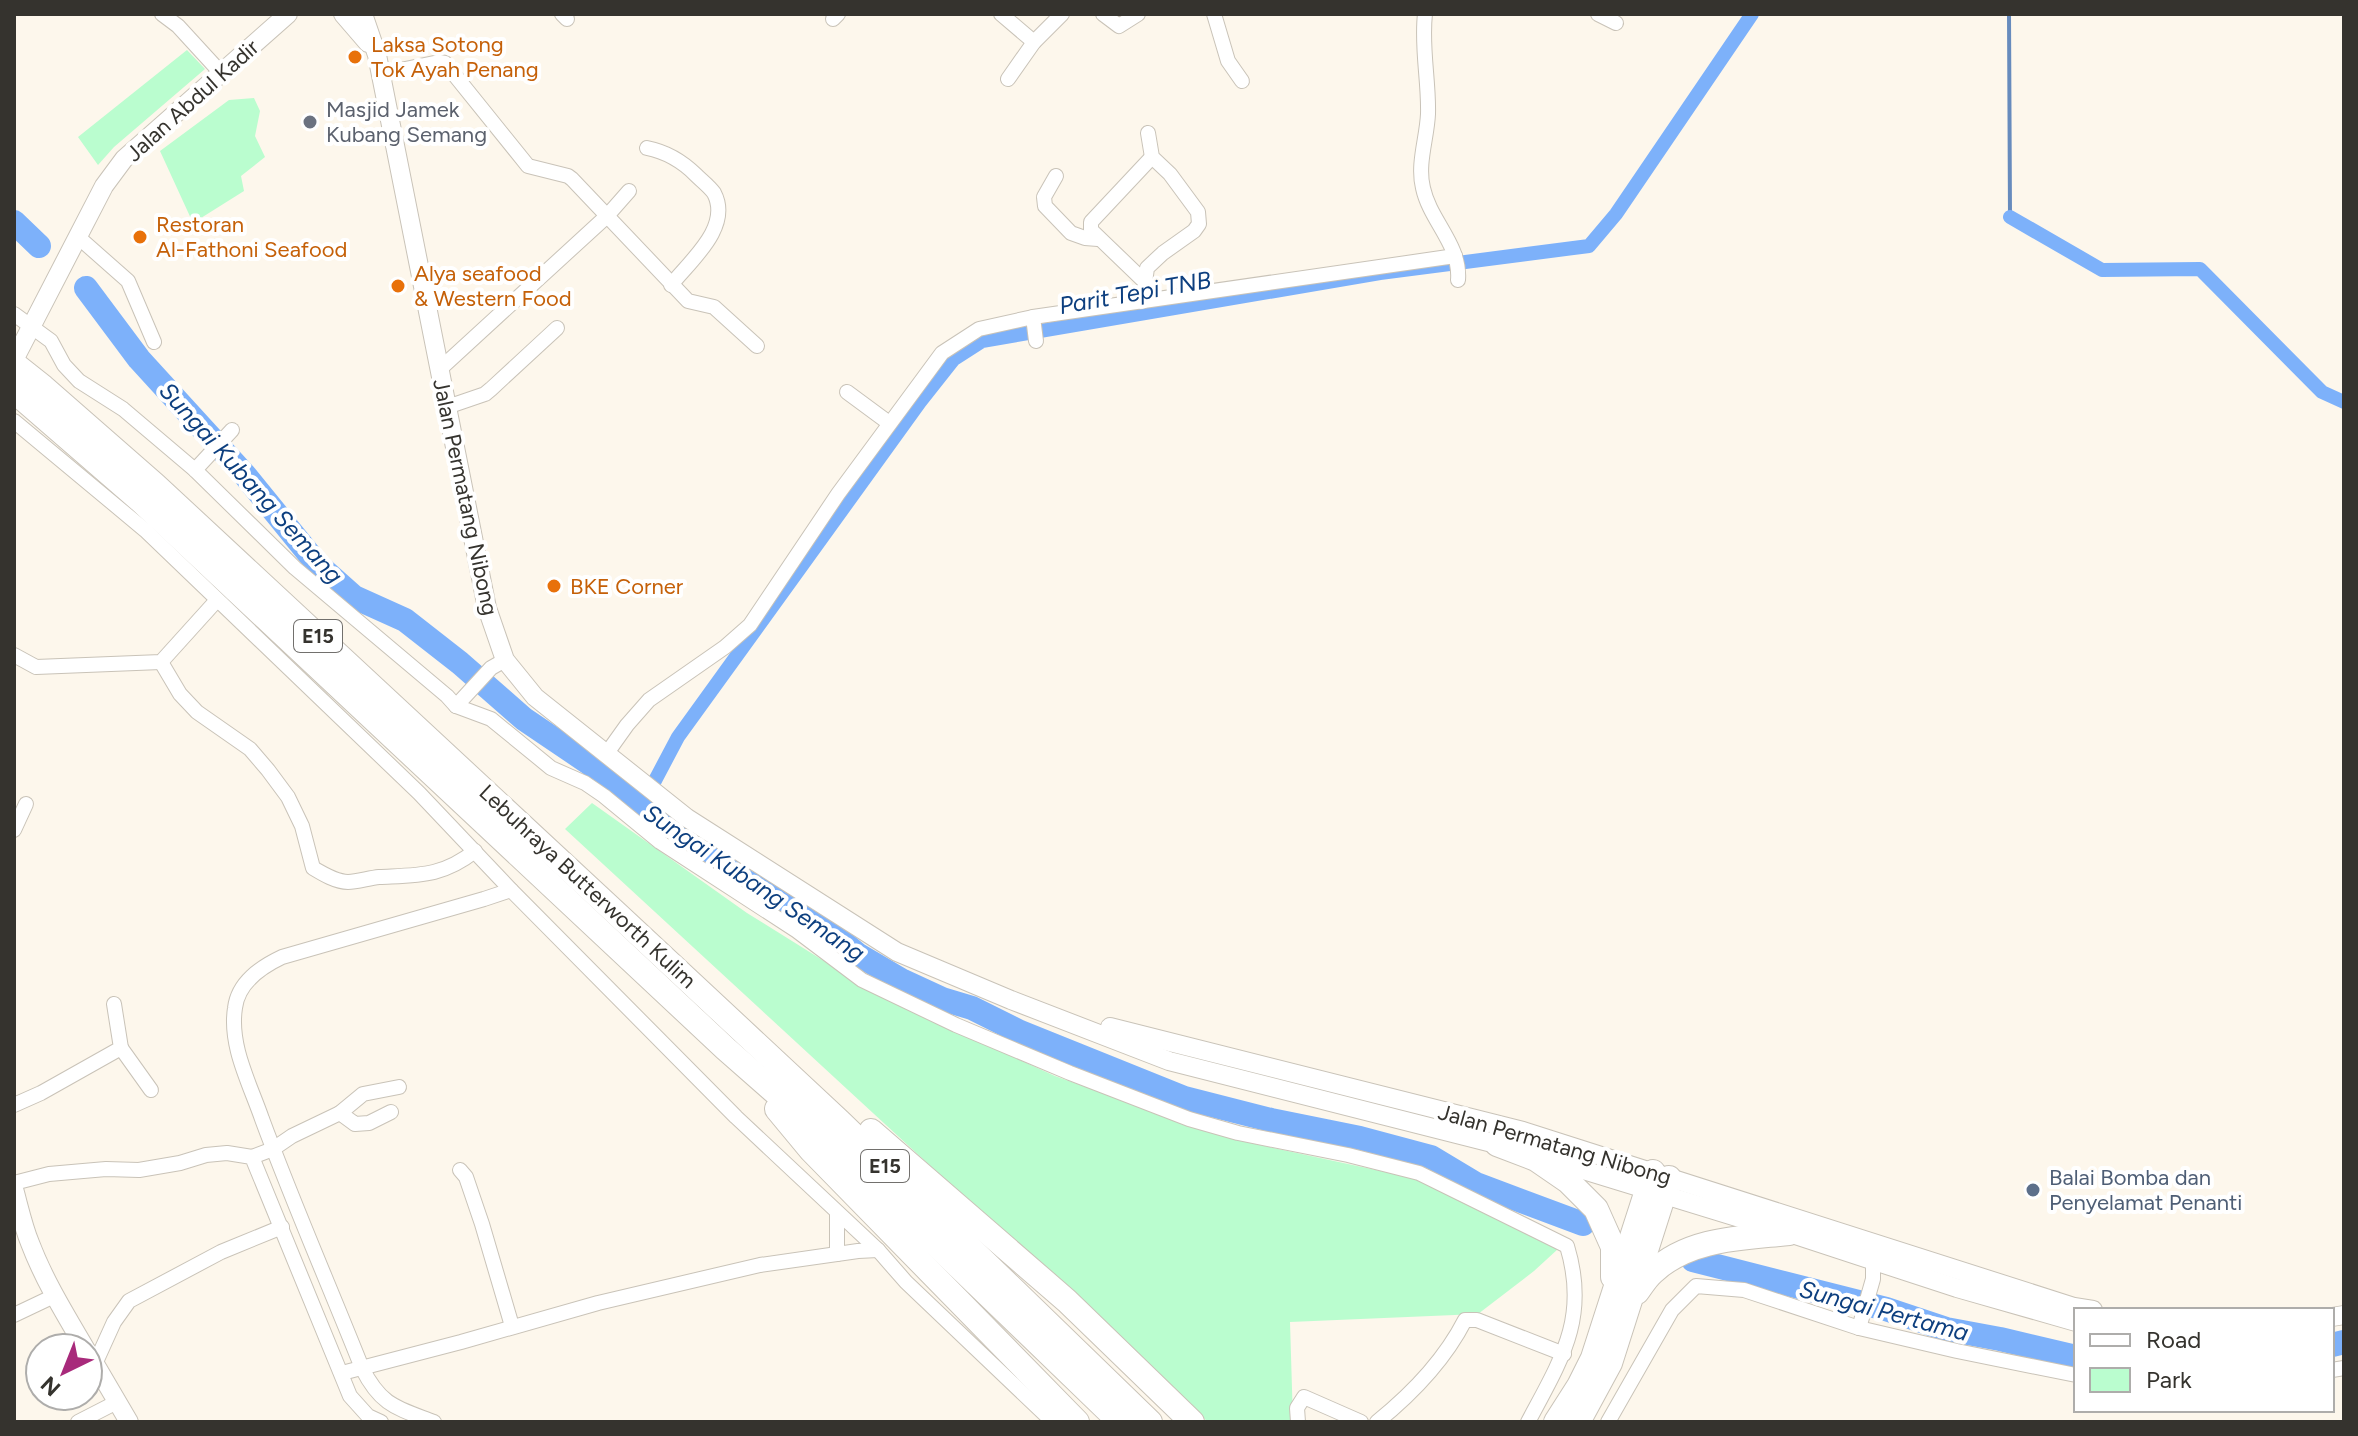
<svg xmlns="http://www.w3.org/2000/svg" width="2358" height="1436" font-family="Figtree,sans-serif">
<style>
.green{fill:#bafdcf}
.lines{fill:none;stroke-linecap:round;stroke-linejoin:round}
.stream{stroke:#678bbd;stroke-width:4}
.canal{stroke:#7db1fa;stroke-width:14}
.river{stroke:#7db1fa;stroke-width:24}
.street-casing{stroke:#c9c3b8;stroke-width:16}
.secondary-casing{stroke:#c9c3b8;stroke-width:20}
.highway-casing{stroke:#c9c3b8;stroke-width:26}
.street{stroke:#fff;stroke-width:14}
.secondary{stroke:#fff;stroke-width:18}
.highway{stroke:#fff;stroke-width:24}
.food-dot{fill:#e8710a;stroke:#fff;stroke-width:3}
.worship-dot{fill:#6b7280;stroke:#fff;stroke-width:3}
.service-dot{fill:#5c6f8a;stroke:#fff;stroke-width:3}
.labels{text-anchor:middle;stroke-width:8;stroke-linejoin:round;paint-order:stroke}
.shield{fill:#fff;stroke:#72706d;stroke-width:2}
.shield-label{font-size:20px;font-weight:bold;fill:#35332e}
.food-label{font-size:22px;fill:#c56008;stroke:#fff;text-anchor:start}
.street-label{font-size:22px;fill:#35332e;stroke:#fff}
.worship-label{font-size:22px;fill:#5b616d;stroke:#fff;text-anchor:start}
.service-label{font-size:22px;fill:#4e5e75;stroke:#fff;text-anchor:start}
.water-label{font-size:24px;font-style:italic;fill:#0d3f7f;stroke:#fff}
</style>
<rect width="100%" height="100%" fill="#fdf7ec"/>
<g class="green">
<path d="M187,50L205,69L114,147L98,165L78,137Z"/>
<path d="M254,98L260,111L255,136L265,157L241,176L244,191L193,223L160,151L229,100Z"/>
<path d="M592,803L747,913L880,996L1055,1076L1232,1139L1418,1179L1558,1249L1534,1271L1478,1314L1290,1322L1293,1422H1208L565,829Z"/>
</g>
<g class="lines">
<path class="stream" d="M2009,14L2010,217"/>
<g class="canal">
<path d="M2010,217L2102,270L2200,269L2322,392L2344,402"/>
<path d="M641,807L678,737L920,402L954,359L982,341L1380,273L1589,246L1616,214L1752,14"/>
</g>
<g class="river">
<path d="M14,222L39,246"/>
<path d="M86,288L139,359L244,474L318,565L354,597L405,620L460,663L524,719L589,763L696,848L741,879L809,914L857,954L903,981L942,999L972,1008L1020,1032L1184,1098L1271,1120L1360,1138L1431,1157L1476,1184L1583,1224"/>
<path d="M1693,1260L1886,1309L1946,1329L2000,1339L2076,1357"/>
<path d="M2332,1345L2344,1342"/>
</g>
<defs>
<g id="street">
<path d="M162,14L178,26L222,74"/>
<path d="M562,14L567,19"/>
<path d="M1001,14L1034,42"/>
<path d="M1103,14L1119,26L1138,14"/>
<path d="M1214,14L1228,61L1242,81"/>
<path d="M1425,14C1421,47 1429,81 1428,114C1427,138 1417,164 1423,188C1430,221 1461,245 1458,280"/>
<path d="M1598,14L1616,23"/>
<path d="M833,19L838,14"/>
<path d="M381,74L439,62L445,63L528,166L568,176L572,179L688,301L714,307L757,346"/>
<path d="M1008,79L1034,42L1062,14"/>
<path d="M647,148C667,152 682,161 696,175C701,180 710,187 714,193C732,227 690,261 671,285"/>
<path d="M1056,176L1044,197L1045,206L1071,233L1085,238L1098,239"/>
<path d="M77,236L128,281L154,342"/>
<path d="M1145,282L1091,230V222L1152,157"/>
<path d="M1147,300L1145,282L1147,268L1163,253L1194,231L1199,224L1198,212L1170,174L1152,157L1148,133"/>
<path d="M14,314L51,341L64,365L79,381L123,409L195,470L295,568L447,696L456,706L491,719L551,768L585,783L604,796L660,842L797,931L862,980L956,1025L1070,1073L1189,1119L1238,1133L1348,1155L1419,1173L1567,1246C1589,1318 1561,1360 1528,1422"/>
<path d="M1033,317L1036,341"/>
<path d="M440,369L607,216L629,191"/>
<path d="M847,392L889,423"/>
<path d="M447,407L485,394L491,389L557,328"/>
<path d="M14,421L145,530L419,793L511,890L736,1117L878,1250L906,1282L1053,1422"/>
<path d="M195,470L232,430"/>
<path d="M14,655L36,667L161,662L217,600"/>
<path d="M161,662L180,694L197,712L250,749L268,770L288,797L302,826L313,868C323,874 336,882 348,882C357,882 369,878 379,877C418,875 442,877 475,851"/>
<path d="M456,706L491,668L505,660"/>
<path d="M607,753L627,725L649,700L725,647L750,625L838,494L942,353L979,329L1033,317L1455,256"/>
<path d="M14,830L26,804"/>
<path d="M121,1048L151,1090"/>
<path d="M14,1105L41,1093L121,1048L114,1004"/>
<path d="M340,1113L363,1094L399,1087"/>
<path d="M252,1157L273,1149L292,1136L340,1113L355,1124L369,1123L391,1112"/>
<path d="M460,1170L466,1177L482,1224L512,1326"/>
<path d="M14,1183L49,1174L106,1169L139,1170L180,1163L206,1155L227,1153L252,1157L350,1396L368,1416L381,1422"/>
<path d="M837,1254V1214"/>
<path d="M14,1315L54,1296"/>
<path d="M1859,1328L1873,1279V1261"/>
<path d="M95,1364L114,1322L129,1301L221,1252L282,1227"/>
<path d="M2332,1370L2344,1368"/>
<path d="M342,1373L461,1342L598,1303L760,1265L858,1251L878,1250"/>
<path d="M78,1422L117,1402"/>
<path d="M434,1422C397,1408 381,1406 362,1368C329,1285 293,1203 262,1119C250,1084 229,1046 235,1008C238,982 261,967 282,957L484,899L511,890"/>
<path d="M1298,1422L1297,1408L1304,1397L1361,1422"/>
<path d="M1377,1422C1413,1393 1444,1361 1465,1320H1477L1564,1354"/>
<path d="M1608,1422L1672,1310L1696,1286L1744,1290L1859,1328L1957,1351L2076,1375"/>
</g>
<g id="secondary">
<path d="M343,14L368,43"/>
<path d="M363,14L377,55L487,608L505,660L535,697L687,818L897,952L1011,1000L1169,1061L1508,1147"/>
<path d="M14,360L104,186L124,159L288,14"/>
<path d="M1110,1027L1523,1131L2074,1307L2093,1310"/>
<path d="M1544,1158L1789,1233L1957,1288L2076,1322"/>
<path d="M14,1189C19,1207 23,1226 30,1243C44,1280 65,1314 85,1348"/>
<path d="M2332,1317L2344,1315"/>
<path d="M88,1352L129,1422"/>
</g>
<g id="highway">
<path d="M14,364L43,387L155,485L617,914L839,1121L1150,1422"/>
<path d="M14,391L141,501L726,1049L808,1121L1120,1422"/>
<path d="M777,1109L811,1150L1077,1422"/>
<path d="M871,1131L1067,1301L1192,1422"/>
<path d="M1497,1144L1536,1159L1568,1181L1596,1209L1613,1247V1277"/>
<path d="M1637,1292C1642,1285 1647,1277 1653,1272C1689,1238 1742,1238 1789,1233"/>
<path d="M1556,1422L1579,1386L1593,1358L1653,1172"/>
<path d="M1578,1422L1610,1363L1669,1178"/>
</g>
</defs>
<use href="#street" class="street-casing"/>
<use href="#secondary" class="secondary-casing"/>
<use href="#highway" class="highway-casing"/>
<use href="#street" class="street"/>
<use href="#secondary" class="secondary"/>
<use href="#highway" class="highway"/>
</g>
<g class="food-dot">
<circle cx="355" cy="57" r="8"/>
<circle cx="140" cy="237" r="8"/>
<circle cx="398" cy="286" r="8"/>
<circle cx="554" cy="586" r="8"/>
</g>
<circle class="worship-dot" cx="310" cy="122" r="8"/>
<circle class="service-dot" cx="2033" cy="1190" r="8"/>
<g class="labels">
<g class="shield">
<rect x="294" y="620" width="48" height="32" rx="6"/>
<rect x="861" y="1150" width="48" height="32" rx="6"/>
</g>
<g class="shield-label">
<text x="318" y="643">E15</text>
<text x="885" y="1173">E15</text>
</g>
<g class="food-label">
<text x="371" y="52">Laksa Sotong<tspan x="371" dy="25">Tok Ayah Penang</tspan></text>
<text x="156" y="232">Restoran<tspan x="156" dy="25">Al-Fathoni Seafood</tspan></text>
<text x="414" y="281">Alya seafood<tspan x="414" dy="25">&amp; Western Food</tspan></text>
<text x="570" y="594">BKE Corner</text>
</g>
<g class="street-label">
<text transform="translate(192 100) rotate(-42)" y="8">Jalan Abdul Kadir</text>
<text transform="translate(466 497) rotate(78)" y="8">Jalan Permatang Nibong</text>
<text transform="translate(588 886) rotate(43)" y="8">Lebuhraya Butterworth Kulim</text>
<text transform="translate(1555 1144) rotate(16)" y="8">Jalan Permatang Nibong</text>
</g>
<g class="worship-label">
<text x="326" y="117">Masjid Jamek<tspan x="326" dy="25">Kubang Semang</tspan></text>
</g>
<g class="service-label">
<text x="2049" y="1185">Balai Bomba dan<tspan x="2049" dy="25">Penyelamat Penanti</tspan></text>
</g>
<g class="water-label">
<text transform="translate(1135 293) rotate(-10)" y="8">Parit Tepi TNB</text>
<text transform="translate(251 483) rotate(48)" y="8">Sungai Kubang Semang</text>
<text transform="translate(754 883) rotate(34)" y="8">Sungai Kubang Semang</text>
<text transform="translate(1884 1311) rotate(15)" y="8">Sungai Pertama</text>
</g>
</g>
<rect width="2358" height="1436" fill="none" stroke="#35332e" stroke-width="32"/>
<rect x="2074" y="1308" width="260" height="104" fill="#ffffff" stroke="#aeadab" stroke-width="2"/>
<rect x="2090" y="1334" width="40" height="12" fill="#ffffff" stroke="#aeadab" stroke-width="2"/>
<text x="2146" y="1348" font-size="24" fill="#35332e">Road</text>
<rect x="2090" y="1368" width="40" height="24" fill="#bafdcf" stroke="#aeadab" stroke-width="2"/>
<text x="2146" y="1388" font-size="24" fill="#35332e">Park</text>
<g transform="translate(64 1372) rotate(223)"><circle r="38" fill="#ffffff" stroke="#aeadab" stroke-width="2"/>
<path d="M0-6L14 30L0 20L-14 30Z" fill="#a82a7b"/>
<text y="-12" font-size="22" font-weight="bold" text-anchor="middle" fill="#35332e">N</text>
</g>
</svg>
